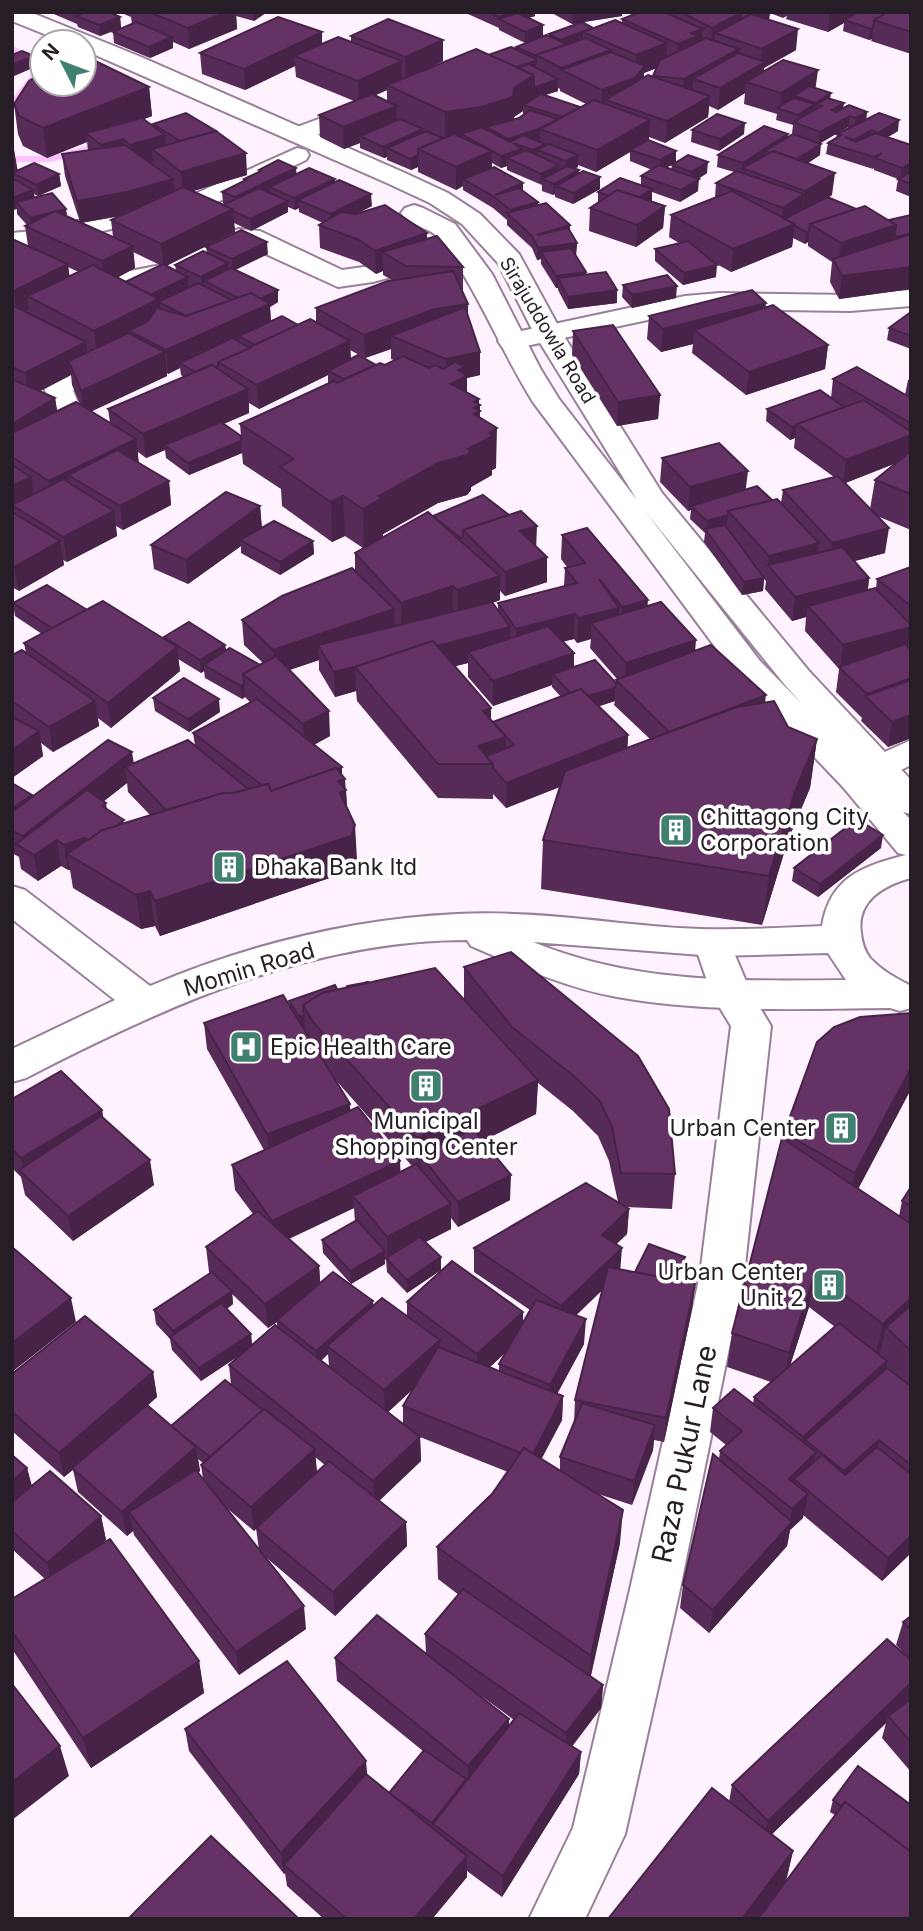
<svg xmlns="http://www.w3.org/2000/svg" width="923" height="1931" font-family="Inter,sans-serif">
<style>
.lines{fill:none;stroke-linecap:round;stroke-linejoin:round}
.stream{fill:#fec2fe;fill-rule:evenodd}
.street-casing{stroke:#998099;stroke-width:4}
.secondary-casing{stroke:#998099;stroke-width:4}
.street{fill:#fff;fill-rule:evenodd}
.secondary{fill:#fff;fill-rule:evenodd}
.wall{fill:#572b58;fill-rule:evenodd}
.shaded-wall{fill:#472347}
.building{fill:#653266;stroke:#472347;stroke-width:2}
.labels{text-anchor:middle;stroke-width:7;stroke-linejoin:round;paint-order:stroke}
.far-street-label{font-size:19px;fill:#271d27;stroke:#fff}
.poi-label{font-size:23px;fill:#271d27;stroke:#fff;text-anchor:start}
.street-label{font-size:23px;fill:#271d27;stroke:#fff}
.near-street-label{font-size:28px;fill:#271d27;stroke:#fff}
</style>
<rect width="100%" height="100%" fill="#fdf2fd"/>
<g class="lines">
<g class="stream">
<path d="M12,46C24,51 40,60 42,73L12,109V99L34,71L28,63L12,53Z"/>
<path d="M109,139L114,142L113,144L51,162H12V156H50Z"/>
</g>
<defs>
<g id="street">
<path d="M367,101L375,103L379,108L375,113L298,142L289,140L286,135L289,130Z"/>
<path d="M297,148L306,150L309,155L306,160L207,207L33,247L12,249V233L33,231L190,196Z"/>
<path d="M239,229L260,231L342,270L371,266L434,249L443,251L447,257L443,263L373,282L338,287L246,245C228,245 218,259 203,267C165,288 116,288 74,298L64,296L61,290L64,284L161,265L184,256L212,237Z"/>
<path d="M911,290V306L850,311L720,309L685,312L512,349L502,347L498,341L502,335L512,333L685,296L720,293L850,295Z"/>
<path d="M117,346L127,348L131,354L127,360L73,390L85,421L76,435L12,465V444L55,421L44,387L48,381L107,348Z"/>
<path d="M911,740V765L867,787L855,790L843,787L837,779L843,771Z"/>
<path d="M713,930L726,934L751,993L771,1026L744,1275L679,1594L625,1834L585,1919H529L573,1828L629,1594L700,1275L731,1026L712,995L694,943L700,934Z"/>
</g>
<path id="secondary" d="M12,12H30L141,57L405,173L448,193L480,214L519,254L562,333L662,493L809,671L911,780V814L903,812L911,820V878C884,885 856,901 861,933C862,942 864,950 870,958C882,971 896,978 911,986V1008L900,1011L890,1008C799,1009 707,1013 617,997C567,988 517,966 471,946L467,940C310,940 163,1007 26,1078L12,1082V1049L115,1000L12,919V886L25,890L150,986C247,945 352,919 457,914C531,910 606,923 679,928C727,931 774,928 822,926C830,877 863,866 906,855L898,853L843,787L736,675L533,402C500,349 478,291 441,240C431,227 411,227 401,213L405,208L414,205L423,208L455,224L492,274L540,368L559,399L637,500L534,333L498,263L462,224L430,203L387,183L84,50V42H64L12,21ZM645,511L785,685L802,704L760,661ZM533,942L714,956L828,953L846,980C739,981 635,984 533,942Z"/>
</defs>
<use href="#street" class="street-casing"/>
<use href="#secondary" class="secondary-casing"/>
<use href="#street" class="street"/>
<use href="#secondary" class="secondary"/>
</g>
<g class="wall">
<path d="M49,12H109L120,17L121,28L100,36L78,27L77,24Z"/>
<path d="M119,12H267L254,21L236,16L237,29L189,49L173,42V48L150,58L114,43L113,32L132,24L131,17Z"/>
<path d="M468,12H535V16L528,18L543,36L525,43L499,30V28L468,14Z"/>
<path d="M550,12H622V16L582,22L593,28L622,23V19L635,14L632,15L625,12H911V54L871,41L872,39L869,40L843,31L844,23L828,32L786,19L787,16L783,18L770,13L769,19H768L796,50L764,68V72L816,88L843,108L866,119L898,131L888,137L911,145V197L896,191L898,179L874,170V168L873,169L826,154L828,143L836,138L837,134L849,128L848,127L820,143V155L808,163L832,195L829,197L856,209L889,220L911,215V289L839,299L830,282L832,262L808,246V242L805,244L793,238L792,247L731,272L713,262L716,277L683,285L655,261V249L679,243L669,237L671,215L715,197L716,183L734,172L717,167L718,155L788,137H801L792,133L793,125L776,120L777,114L744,104L745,93L718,110L709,106L708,117L665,143L649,137V140L676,151V162L666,168L671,170L672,165L707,173L698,179V191L680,202L652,192L651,201L665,206L663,228L636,247L589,231L590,208L598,203V192L641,185V176L652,170L630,161V152L596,172L578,165V167L574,168L579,173L600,177V189L573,204L555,197V194L553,195L542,191V185L507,170V166L501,168L492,163V168L523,191L538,205L570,225V231L577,243L576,255L586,272V275L617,303L568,309L558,290V288H556L541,264V259L537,260L532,248L507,225V220L493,208L463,190V186L456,190L418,172V167L411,170L387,160V157L384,158L360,148V143L344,149L320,137L319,115L354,101L296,77L295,66L245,90L202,74L200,53L322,32V44L351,42V36L443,61L416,74L488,55L516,49V47L549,36V34L581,23L572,24ZM657,68L653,77L644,78V73ZM558,88L560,89V91L586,104L580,107L545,95L558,91ZM387,90V101L375,95ZM523,111V115L519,118L513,120L514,117Z"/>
<path d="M42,53V69L38,66L37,54Z"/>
<path d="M149,87L152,116L144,119L153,126V124L247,175L193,191L223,205L225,204L223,203L222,192L244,181V179L259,172V170L296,168V174L335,183L372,206L356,214L427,239L463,267V290H462L468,304V316L480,352V375L467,378V393L480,405V418L496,468L492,470V475L471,487V490L467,495L438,503L383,534V537L433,516L536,547L547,582L505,596L500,591V600L492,603L498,610V603L564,586L565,568L567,567L561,559L562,535L647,607L696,650L765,702L788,727L817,739L810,788L788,840L762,925L541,889L543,840L560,787L506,808L493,794V799L438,798L357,701L356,691L335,697L319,670V660L289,670L330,736L314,745L342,767V776L345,779L347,808L357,860L353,870L160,936L155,926L141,929L73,888L70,870H68L61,866L38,881L21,869L19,857L12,853V783L32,797L134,763L195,745L193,733L250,702L245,697L242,699L205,678L204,671L201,673L178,659L180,671L111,728L98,718L99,726L53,752L41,743L43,756L12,778V655L26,653L24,643L42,634L15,616L13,603L87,610L164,638L225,645L226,650L260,665L263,663L244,645L242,620L355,571V553L363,548L345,536L332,542L282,506L281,489L243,464L242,453L189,475L166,458L165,450L146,458L138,452V463L169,481L171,505L123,530L116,526L117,536L67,562L63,560L64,565L19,591L12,587V239L28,246L25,226L27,225L17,214V209L12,210V149L14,150L17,170L59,174L61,186L38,196L34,194L35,198L67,217L80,222L65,176L62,154L88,150L87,142L47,158L23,146L18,134L14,104ZM288,207L295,210L299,208V212L323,223L319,225L320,248L359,262L376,274L383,271V275L392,280L316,308V323L298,325L271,321L270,307L278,302L235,270L268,254L206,247L207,253L175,265L176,271L166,266L235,232L234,223L251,231L288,212ZM121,216L111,220L113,237L81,223ZM133,252L160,265L125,282L117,278L135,268ZM68,267L72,269L79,272L69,276ZM391,349V359L394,360L385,365H376L351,359L350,350L365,358ZM180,368L181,375L184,377L108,409L110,423L91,411L167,376V373L168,374ZM71,375L72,385L80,404L57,411L55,398L40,391ZM328,375V383L240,424L241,436L223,424L249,413V403L259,409ZM574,639L577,643L591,639L590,648L617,679L616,680V683L574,667V653L563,641ZM468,663V677L493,706L552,685V687L561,697L493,722L455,666ZM615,701L614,705L650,739L627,748L628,735L598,706ZM127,783L128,792L150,815L124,823L107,810L106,803L104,801Z"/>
<path d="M692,130L744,134L719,151L691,142Z"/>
<path d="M623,285L676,298L632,308L622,297Z"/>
<path d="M766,308L828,345L825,369L746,395L692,353L693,344L661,352L647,339L649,316Z"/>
<path d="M911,312V349L887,340L889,328Z"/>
<path d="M573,331L660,395L658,419L617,426L572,355Z"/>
<path d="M911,378V530L877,516L885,553L854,561L869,578L868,590L876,588L877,579L911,567V635L908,647L911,650V738L888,747L861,721L862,718L836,692L839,669L805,631L806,617L792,621L765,589L766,581L764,579L763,591L742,595L704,542L705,533L690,519L691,510L688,511L660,482L662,458L781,503L783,490L834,477L794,448L795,438L790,440L766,421L767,409L831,398L833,379L905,395L908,380ZM896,463L875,480L870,509L845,483Z"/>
<path d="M260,506L262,528L313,541L314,554L280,575L241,553V546L188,584L154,569L151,545Z"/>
<path d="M153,698L220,712L189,732L155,711Z"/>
<path d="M881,848L818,897L792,881L794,868Z"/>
<path d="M464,967L675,1174L672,1209L626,1207L629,1209L627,1234L616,1244L620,1269L635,1272L685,1257L683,1270L678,1281L695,1284L692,1309L664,1442L654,1440L653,1450L632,1505L595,1493L620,1543L591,1676L603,1685L601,1708L572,1746L581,1752L579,1774L502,1897L467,1871V1877L432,1919H324L287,1886L285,1873L284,1874L189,1751L185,1729L367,1776L390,1794L423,1751L337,1681L335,1658L426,1653L425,1634L459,1595L438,1579L437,1547L492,1494L508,1472L420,1437L421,1461L379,1500L406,1522L407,1546L335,1616L262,1554L306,1629L239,1675L134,1535L133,1531L127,1536L78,1492L73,1470L64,1477L12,1431V1374L153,1372L157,1397L147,1406L171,1426L231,1385L229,1365L240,1355L201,1381L172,1350L170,1339L156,1324L154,1310L210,1273L209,1272L206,1247L253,1214L235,1190L232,1165L264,1150L207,1049L204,1023L290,1005L289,1001L337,989L464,999ZM333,1077L412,1166L400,1172L350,1111ZM538,1083L573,1111L598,1136L609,1161L618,1202L474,1248V1272L530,1310L523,1323V1312L407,1302V1316L373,1306L320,1283L319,1266L289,1239L354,1208L355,1222L322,1240L323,1253L351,1284L385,1264V1259L386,1260L387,1272L407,1293L441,1270V1257L425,1242L451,1229V1218L458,1227L510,1200L483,1141L536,1114ZM603,1289L575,1400L574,1423L560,1457V1470L541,1459L562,1420L563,1396L557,1394L584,1344L576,1315ZM232,1294L268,1328L277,1322V1327L252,1345L251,1334L227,1309L233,1304ZM506,1352L499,1364V1371L490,1367ZM328,1354L329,1366L321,1361ZM412,1390L403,1406V1424L388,1412ZM315,1457L325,1465L317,1472ZM198,1459L203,1463L201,1465L203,1479L198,1473L200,1471ZM223,1505L254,1531L256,1528L259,1550ZM480,1695L514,1720L509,1726V1719Z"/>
<path d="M911,1089L858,1189L899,1216L902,1201L911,1187V1560L909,1558L910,1554L882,1581L803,1515V1518L790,1530L787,1546L709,1633L680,1608L683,1585L719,1459L720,1451L726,1445L710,1432L713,1408L753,1404L754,1397L771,1382L727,1367L732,1333L784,1133ZM809,1307L835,1327L790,1366Z"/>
<path d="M12,1099L102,1110L103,1118L154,1185L73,1241L25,1195L21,1177L12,1168Z"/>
<path d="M12,1455L27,1468L32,1486L101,1516L106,1540L100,1545L199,1661L204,1693L91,1768L12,1649V1599L45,1579L12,1549Z"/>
<path d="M911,1616V1772L882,1738L886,1723L771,1835L793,1851L786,1881L757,1919H608L729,1802L732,1785L910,1659L896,1645L903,1622Z"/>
<path d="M833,1800L911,1805L835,1815L830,1812Z"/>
</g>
<g class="shaded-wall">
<path d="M226,12H236L237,29L189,49L188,28Z"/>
<path d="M253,12H267L254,21Z"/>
<path d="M513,12H535V16L510,24L499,19V28V17Z"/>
<path d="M573,12H622V16L572,24Z"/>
<path d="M761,12H770L769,19L744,31L745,20Z"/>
<path d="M830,12H863L844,20V23L828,32Z"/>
<path d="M741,13L740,34L715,33L714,47L711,49L712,28Z"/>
<path d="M120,17L121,28L100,36L99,25Z"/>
<path d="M543,25V36L525,43V32Z"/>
<path d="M873,28L872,39L869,40L871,29Z"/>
<path d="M703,29L701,50L677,65L678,44L691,33Z"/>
<path d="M798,29L796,50L764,68L763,83L746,82L745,93L718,110L720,88L761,64L762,49Z"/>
<path d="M322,32V53L294,56L295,66L245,90L244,69Z"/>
<path d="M583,32V43L560,51V40Z"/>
<path d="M172,37L173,48L150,58L149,47Z"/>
<path d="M443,40V61L406,78L405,57Z"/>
<path d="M667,43L666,64L644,73V88L605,100L604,111L601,112L602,90L635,76L636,55Z"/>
<path d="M739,49L737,71L693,79L692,95L682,100L684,79Z"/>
<path d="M611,50L610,71L561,70L560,89L561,68Z"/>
<path d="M34,56L35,67L12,77V65Z"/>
<path d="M402,61V83L387,85V90L359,103L358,81Z"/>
<path d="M536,61L535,72L501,73Z"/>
<path d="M818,70L815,92L794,96L793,106L780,109L781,93Z"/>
<path d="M534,75L558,79V91L533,99L523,105V111L514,117L512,127H486V135L461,134V139L445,142V112L514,88Z"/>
<path d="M149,87L152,116L94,139L86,133L87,142L47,158L43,128Z"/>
<path d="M831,93L829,105L822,106L817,104L816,113L814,114L815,103Z"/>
<path d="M710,96L708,117L665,143L667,121Z"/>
<path d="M844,103L842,115L832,110Z"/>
<path d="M815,104L813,116L797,123L798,115Z"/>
<path d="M397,106V127L360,136V143L344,149L343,127Z"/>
<path d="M867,112L866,123L855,130L856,118Z"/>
<path d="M850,116L848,127L819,144L820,132Z"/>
<path d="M650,120L649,141L630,150V152L596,172L597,150Z"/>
<path d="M899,120L898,131L876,144L878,133Z"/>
<path d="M745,123L744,134L719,151L720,139Z"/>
<path d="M423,129V140L387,148V157L384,158L383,147Z"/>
<path d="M540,129V140L522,146L513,143L508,150V139Z"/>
<path d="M871,130L870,142L853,152L854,140Z"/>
<path d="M788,134L787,146L765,151L764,161L742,168V175L743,163Z"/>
<path d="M165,135L167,157L152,149L153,161L133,167L130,145Z"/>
<path d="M123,139L125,161L104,167L101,145Z"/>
<path d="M545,144V153L537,150V160L533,162V150Z"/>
<path d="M821,144L820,155L793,173L794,161Z"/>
<path d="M522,149V160L507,158V166L501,168V156Z"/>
<path d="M14,150L18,172L12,173V151Z"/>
<path d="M492,151V174L463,179V186L456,190V167Z"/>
<path d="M676,151V162L659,172L660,160Z"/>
<path d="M246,153L247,175L183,194L181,172Z"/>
<path d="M418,155V167L411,170L410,159Z"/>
<path d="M578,155V167L566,173V161Z"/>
<path d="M708,162L707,173L690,184L691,172Z"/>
<path d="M911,163V174L900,180L902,168Z"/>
<path d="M559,165V177L542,179L541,186V174Z"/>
<path d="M296,168L297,180L269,187L270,193L236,209L235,197Z"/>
<path d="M579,170L578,182L556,186L555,194L553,195L554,184Z"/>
<path d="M835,173L832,195L802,214L805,191Z"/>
<path d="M59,174L61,186L38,196L37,185Z"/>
<path d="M600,177V189L573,204L574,193Z"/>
<path d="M173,179L176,201L130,214L80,223L77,201Z"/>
<path d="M335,179V191L298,200L299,208L295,210L294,198Z"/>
<path d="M699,179L698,191L680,202L681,190Z"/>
<path d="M523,183V195H495Z"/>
<path d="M652,189V201L630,203Z"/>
<path d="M33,190L35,201L16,202L17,209L12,210V198Z"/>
<path d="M371,194L372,206L331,226V214Z"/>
<path d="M804,194L801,217L782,220L783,208Z"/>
<path d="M288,201V212L251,231L250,219Z"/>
<path d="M538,202V214L510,215V210Z"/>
<path d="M665,206L663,228L636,247L637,225Z"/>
<path d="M66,209L68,221L32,230L30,218Z"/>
<path d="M233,209L235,232L164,267L161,244Z"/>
<path d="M795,224L792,247L731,272L733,249Z"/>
<path d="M896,225L893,248L838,266L841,243Z"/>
<path d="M809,231L808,242L805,244L806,232Z"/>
<path d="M427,233V255L382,252L383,271L376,274L375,251Z"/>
<path d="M267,242L268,254L233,271L232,259Z"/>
<path d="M577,243L576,255L545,259L541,252V259L537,260L538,248Z"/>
<path d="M133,246L135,268L105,284L102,261Z"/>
<path d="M228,263L229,275L204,281V288L202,289L201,277Z"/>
<path d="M68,264L71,287L27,296L29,309L17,315L14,291Z"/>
<path d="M717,265L716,277L683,285L684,273Z"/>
<path d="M911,267V289L839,299L842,276Z"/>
<path d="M586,272V284L558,278V288H556V276Z"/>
<path d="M188,277L189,289L160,303L162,322L129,331L130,338L97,355L94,331L148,296Z"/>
<path d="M677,286L676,298L632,308V295Z"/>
<path d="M278,290V302L270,307L271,327L239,336L240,341L185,366L180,363V368L168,374L166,350Z"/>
<path d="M617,290V303L568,309V297Z"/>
<path d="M766,303L764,326L694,330L693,344L661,352L663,329Z"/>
<path d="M468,304V327L391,336V349L365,358L364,335L435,309Z"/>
<path d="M350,341L351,364L328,371V375L259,409L257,385Z"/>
<path d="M86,342L89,365L69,361L71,375L29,397L25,373Z"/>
<path d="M828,345L825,369L746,395L749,372Z"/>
<path d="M165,352L167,376L84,415L81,391Z"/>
<path d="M480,352V375L467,378V415L446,383V359Z"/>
<path d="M248,389L249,413L168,448L164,445L165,450L146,458L143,434Z"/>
<path d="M660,395L658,419L617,426L618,402Z"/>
<path d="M55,398L59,422L12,450V424Z"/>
<path d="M479,399V405H480V443L489,433L497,428L496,468L492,470V475L471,487V490L467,495L438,503L383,534V538L364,549L363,509L379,496L474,402Z"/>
<path d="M911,421V450L909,458L843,484L846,460L907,437L909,422Z"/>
<path d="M797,425L795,438L790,440L792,427Z"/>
<path d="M136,439L139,463L89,487L68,475L71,496L52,505L49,481Z"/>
<path d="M241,441L242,453L189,475L188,463Z"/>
<path d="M748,471L745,495L691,506V510L688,511L690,487Z"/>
<path d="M31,477L35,502L12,505V486Z"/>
<path d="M169,481L171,505L123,530L120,506Z"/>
<path d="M343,496L345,536L332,542L331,502Z"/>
<path d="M260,506L262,531L240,540L241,546L188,584L186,560Z"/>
<path d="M114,511L117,536L67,562L63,537Z"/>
<path d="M728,515L726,528L706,531L707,521Z"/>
<path d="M537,526L536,550L520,531Z"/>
<path d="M889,528L885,553L829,568L832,543Z"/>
<path d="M60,541L64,565L19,591L14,567Z"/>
<path d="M313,541L314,554L280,575V562Z"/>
<path d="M819,543L816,567L768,565L766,581L769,556Z"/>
<path d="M547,557V582L505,596V572Z"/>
<path d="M500,576V600L457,614V590Z"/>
<path d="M764,578L763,591L742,595L744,582Z"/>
<path d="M869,578L866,603L808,606L806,617L792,621L795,597Z"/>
<path d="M453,586V611L401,628V603Z"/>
<path d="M648,600L646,625L620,632L622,607Z"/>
<path d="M619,608L618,632L591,623V639L577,643L578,618Z"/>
<path d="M394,609L395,633L318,645L319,660L275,675L273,650Z"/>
<path d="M575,614L574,639L516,654V629Z"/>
<path d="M510,627L509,652H468V663L373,687L355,667L356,691L335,697L334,672Z"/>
<path d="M911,627L908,652L840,668L843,645Z"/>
<path d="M696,640L694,665L624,688L626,663Z"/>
<path d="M225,645L227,658L204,665V671L201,673L200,660Z"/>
<path d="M177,647L180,671L111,728L108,703Z"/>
<path d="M574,653L573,678L553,674L552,685L493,706V681Z"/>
<path d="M911,678V701L866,697L867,694Z"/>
<path d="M244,684L245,697L242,699L241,686Z"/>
<path d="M615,688V701L576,714V700Z"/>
<path d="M766,695L763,720L670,732Z"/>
<path d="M219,699L220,712L189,732L188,719Z"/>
<path d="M95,701L99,726L53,752L49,727Z"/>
<path d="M491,708V742L506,737L505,771L493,764L478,746L483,711Z"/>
<path d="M329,711L330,736L305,749L303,724Z"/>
<path d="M911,715V738L888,747L892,722Z"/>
<path d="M39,731L43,756L12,778V750Z"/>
<path d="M628,735L627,760L506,808V783Z"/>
<path d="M817,739L810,788L788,840L762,925L769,876L795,791Z"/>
<path d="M132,752L136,777L125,767L127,783L40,851L57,840L61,866L38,881L34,855L25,850L23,836Z"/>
<path d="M342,767V780L345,779V791L346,790L348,825L272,793Z"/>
<path d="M32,795L36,821L12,831V808Z"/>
<path d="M355,825L357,860L353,870L160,936L155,901Z"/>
<path d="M883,835L881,848L818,897L820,884Z"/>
<path d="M85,838L89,863L67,854L70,870H68L64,845Z"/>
<path d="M150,891L155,926L141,929L136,895Z"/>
<path d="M304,1016L305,1029L301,1031L300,1017Z"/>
<path d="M911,1068V1089L848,1208L855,1173Z"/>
<path d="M538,1080L536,1114L429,1167L420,1155L421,1171L418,1172L417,1138Z"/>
<path d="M350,1104L351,1129L270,1159L267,1134Z"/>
<path d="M102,1110L106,1136L25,1175L21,1158Z"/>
<path d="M150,1160L154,1185L73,1241L68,1216Z"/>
<path d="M400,1161L401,1186L353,1196L354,1208L275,1245L272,1221Z"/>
<path d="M511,1175L510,1200L458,1227V1202Z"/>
<path d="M451,1204V1229L389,1261L388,1260L387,1237Z"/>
<path d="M629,1209L627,1234L600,1260L602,1235Z"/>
<path d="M622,1248L620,1273L560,1331L561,1306Z"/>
<path d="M385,1251V1264L351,1284L350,1271Z"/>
<path d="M441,1257V1270L407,1293V1280Z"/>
<path d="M685,1257L683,1270L669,1299L670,1286Z"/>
<path d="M319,1266L321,1291L277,1320V1322L268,1328L265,1304Z"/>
<path d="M815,1273L809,1307L783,1387L789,1353Z"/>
<path d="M695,1284L692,1309L664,1442L666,1418Z"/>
<path d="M232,1291L233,1304L175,1344L173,1331Z"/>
<path d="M71,1298L76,1322L12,1372V1343Z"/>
<path d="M911,1298V1325L886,1327L880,1353L875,1357L883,1324Z"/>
<path d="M373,1301L374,1314L327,1346L328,1354L317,1364L316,1351Z"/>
<path d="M523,1312L522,1337L477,1379V1354Z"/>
<path d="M586,1319L584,1344L549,1409L550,1385Z"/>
<path d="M251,1334L252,1347L201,1381L199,1368Z"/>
<path d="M440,1340V1364L385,1415L384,1390Z"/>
<path d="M887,1361L882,1386L805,1440L802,1458L798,1461L803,1437Z"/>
<path d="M153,1372L157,1397L64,1477L59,1453Z"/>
<path d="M563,1396L562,1420L530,1481L531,1457Z"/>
<path d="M655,1425L653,1450L632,1505L634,1481Z"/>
<path d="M420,1437L421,1461L375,1505L373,1481Z"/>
<path d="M879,1440L873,1464L838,1495L844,1471Z"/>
<path d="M196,1447L200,1471L139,1525L129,1512L133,1531L127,1536L122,1512Z"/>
<path d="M315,1449L317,1473L254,1531L251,1507Z"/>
<path d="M816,1452L811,1477L794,1479L791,1496L784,1503L789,1479Z"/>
<path d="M27,1468L33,1492L12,1511V1481Z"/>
<path d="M808,1494L803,1518L790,1530L787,1546L709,1633L713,1610L789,1525L792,1509Z"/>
<path d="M623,1510L620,1543L588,1687L591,1656Z"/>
<path d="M101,1516L106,1540L53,1586L47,1563Z"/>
<path d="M406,1522L407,1546L335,1616L333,1592Z"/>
<path d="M911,1536L910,1554L882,1581L888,1558Z"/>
<path d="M304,1606L306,1629L239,1675L236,1652Z"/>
<path d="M199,1661L204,1693L91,1768L83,1738Z"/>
<path d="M911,1683V1699L888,1716L886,1723L763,1843L768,1821Z"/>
<path d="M603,1685L601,1708L565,1756L566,1733Z"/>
<path d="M509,1719V1741L468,1788V1766Z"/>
<path d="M60,1746L69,1776L12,1820V1782Z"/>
<path d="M581,1752L579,1774L502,1897L503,1876Z"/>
<path d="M366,1761L368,1783L284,1865L285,1873L284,1874L281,1853Z"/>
<path d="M466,1779V1790L433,1824L432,1835V1823Z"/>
<path d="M793,1851L786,1881L757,1919H742Z"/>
<path d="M467,1856V1877L432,1919H414Z"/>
</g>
<g class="building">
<path d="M85,12H109L120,17L99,25L76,16Z"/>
<path d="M149,12H226L188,28Z"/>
<path d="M488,12H513L499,17Z"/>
<path d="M640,12H664L703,29L691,33L698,36L678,44L622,19Z"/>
<path d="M680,12H739L741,13L712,28Z"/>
<path d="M739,12H761L755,15L751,14L741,19V13Z"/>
<path d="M859,12H888L874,20L873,28L871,29L844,20Z"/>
<path d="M888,12H911V32L874,20Z"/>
<path d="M518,13L543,25L525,32L499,19Z"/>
<path d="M751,14L798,29L762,49L715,33Z"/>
<path d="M278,17L322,32L244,69L200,53Z"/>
<path d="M388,19L443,40L405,57L351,36Z"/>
<path d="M615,20L667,43L636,55L583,32Z"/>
<path d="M136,22L172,37L149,47L113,32Z"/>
<path d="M582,22L593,28L560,40L549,34Z"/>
<path d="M546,35L567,44L536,55V56L516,47Z"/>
<path d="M338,37L402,61L358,81L294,56Z"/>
<path d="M586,38L611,50L561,68L536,55Z"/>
<path d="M706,38L739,49L684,79L653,76L660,60Z"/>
<path d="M511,47L536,59V61L516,67L488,55Z"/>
<path d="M476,49L534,75L514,88L513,97L481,107L445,112L387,85Z"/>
<path d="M22,51L34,56L12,65V55Z"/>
<path d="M611,52L645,66L635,78L602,90L561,70Z"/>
<path d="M42,53V60L37,54Z"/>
<path d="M738,53L765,62L720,88L693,79Z"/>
<path d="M85,56L149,87L43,128L19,116L14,104L29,81L42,73V84H84V57Z"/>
<path d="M783,60L818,70L781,93L746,82Z"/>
<path d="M529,64L558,79L534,88V75L518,68Z"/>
<path d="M648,75L710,96L667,121L605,100Z"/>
<path d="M809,86L831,93L815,103L794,96Z"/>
<path d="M372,94L397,106L343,127L319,115Z"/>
<path d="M541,94L580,107L562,117L523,105Z"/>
<path d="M794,98L815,104L798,115L777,108Z"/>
<path d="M827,98L844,103L832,110L836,112L849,105L867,112L856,118L850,116L820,132L793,122L822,106L817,104Z"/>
<path d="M594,100L650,120L597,150L540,129Z"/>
<path d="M530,110L558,119L541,128L508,139L486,127L519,118Z"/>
<path d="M186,113L216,131L180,141L153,124Z"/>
<path d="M879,113L899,120L878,133L871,130L854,140L845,137L856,142L875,133L911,145V163L902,168L875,158L882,153L874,157L828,143L841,135L837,134Z"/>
<path d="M717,114L745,123L720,139L692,130Z"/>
<path d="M142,118L165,135L130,145L123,139L101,145L86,133Z"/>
<path d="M400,119L423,129L383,147L360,136Z"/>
<path d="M764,126L788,134L743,163L718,155Z"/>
<path d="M482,127L510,142L523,135L545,144L533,150L513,143L522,149L501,156L461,134Z"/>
<path d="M216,131L246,153L181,172L152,149Z"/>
<path d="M426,131L443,138L418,149V155L410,159L387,148Z"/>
<path d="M454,134L492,151L456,167L418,149Z"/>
<path d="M793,134L821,144L797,159L773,151L769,153L765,151Z"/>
<path d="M648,140L676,151L660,160L630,150Z"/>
<path d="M549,144L578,155L566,161L537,150Z"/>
<path d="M125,145L173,179L127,192L77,201L62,154Z"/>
<path d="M526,150L559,165L541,174L507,158Z"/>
<path d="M773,151L835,173L805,191L742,168Z"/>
<path d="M688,155L708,162L691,172L672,165Z"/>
<path d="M278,160L296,168L235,197L222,192L246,180L244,179L261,171L259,170Z"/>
<path d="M34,163L59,174L37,185L12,173Z"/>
<path d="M659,165L699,179L681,190L641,176Z"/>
<path d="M567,166L579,170L554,184L542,179Z"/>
<path d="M494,167L523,183L495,195L519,188L538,202L510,210L493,196L463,179Z"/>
<path d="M309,168L335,179L294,198L269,187Z"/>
<path d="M583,171L600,177L574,193L556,186Z"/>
<path d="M737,171L804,194L783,208L716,183Z"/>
<path d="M911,172V184L898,179Z"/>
<path d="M12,178L33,190L12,198Z"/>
<path d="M620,178L652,189L639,197L617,190L609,196L598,192Z"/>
<path d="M339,180L371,194L331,214L298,200Z"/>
<path d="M183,187L233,209L161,244L111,220Z"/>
<path d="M259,188L288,201L250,219L233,211V209L223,205Z"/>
<path d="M617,190L665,206L637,225L590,208Z"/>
<path d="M732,191L795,224L733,249L671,215Z"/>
<path d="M52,193L66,209L30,218L16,202Z"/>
<path d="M827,197L856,209L810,224L809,231L806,232L795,226V224L784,219Z"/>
<path d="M546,203L570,225L537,235L568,228L577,243L538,248L532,236L507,213Z"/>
<path d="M385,205L427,233L375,251L359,240L319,225L341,212L356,214Z"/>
<path d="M865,206L896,225L841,243L810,224Z"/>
<path d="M55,211L133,246L102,261L25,226Z"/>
<path d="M911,215V233L897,237L895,235L896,225L889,220Z"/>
<path d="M241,230L267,242L232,259L206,247Z"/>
<path d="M911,234V267L842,276L833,259Z"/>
<path d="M437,236L463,267L406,266L382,252Z"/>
<path d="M12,239L68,264L14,291H12Z"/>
<path d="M688,241L717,265L684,273L655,249Z"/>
<path d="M571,248L586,272L556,276L541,252Z"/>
<path d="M203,251L228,263L201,277L175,265Z"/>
<path d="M163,264L188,277L150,295L125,282Z"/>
<path d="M93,265L159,299L94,331L27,296Z"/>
<path d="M231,268L278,290L261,299L251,293L238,298L204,281Z"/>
<path d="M453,271L468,304L435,309L364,335L316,308L388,281Z"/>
<path d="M606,272L617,290L568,297L558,278Z"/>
<path d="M667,275L677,286L632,295L623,285Z"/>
<path d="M198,283L232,300L186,316L160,303V301Z"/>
<path d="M752,290L766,303L663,329L649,316Z"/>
<path d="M251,293L270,304L166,350L129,331L148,321L157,308L186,316Z"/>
<path d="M773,305L828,345L749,372L694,330Z"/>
<path d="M14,306L86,342L25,373L12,367V307Z"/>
<path d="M465,307L480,352L446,359L391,336Z"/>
<path d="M911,312V336L889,328Z"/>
<path d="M282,316L298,325L255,345L239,336Z"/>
<path d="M310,319L350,341L257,385L218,362Z"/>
<path d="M613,325L660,395L618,402L573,331Z"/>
<path d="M128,333L165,352L81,391L69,361Z"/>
<path d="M232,338L250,348L218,362V366L215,367L212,365L195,372L180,363Z"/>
<path d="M358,355L376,365L344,379L328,371Z"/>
<path d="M403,356L429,368L435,365L443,369L455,362L464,367L458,370L467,376L451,384L479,399L474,402L480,405L474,408L480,411L474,414L497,428L489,433L493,436L468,449L471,451L467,455L438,463L379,496L382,498L363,509L343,496L331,502L280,467L294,459L240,424L334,381L337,383L380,363L385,365Z"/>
<path d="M212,365L248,389L143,434L108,409Z"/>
<path d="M857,367L911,398V421L909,422L833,379Z"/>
<path d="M12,379L55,398L12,424Z"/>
<path d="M820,390L844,407L792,427L767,409Z"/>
<path d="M864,400L911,432V435L846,460L797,424Z"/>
<path d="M76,402L136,439L49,481L12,457V433Z"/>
<path d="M221,422L241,436V441L188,463L164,445Z"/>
<path d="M719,443L748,471L690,487L662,458Z"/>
<path d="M117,450L169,481L120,506L68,475Z"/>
<path d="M911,451V494L875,480Z"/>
<path d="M12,465L31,477L12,486Z"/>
<path d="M838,476L889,528L832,543L783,490Z"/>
<path d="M63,479L114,511L63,537L12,505Z"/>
<path d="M757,486L772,500L728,511V515L707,521L691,506Z"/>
<path d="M226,492L260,506L186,560L151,545Z"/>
<path d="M483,495L509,515L463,530V537L461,538L433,516Z"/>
<path d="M777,499L819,543L769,556L728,511Z"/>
<path d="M521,511L537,526L520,531L547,557L505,572L463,530Z"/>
<path d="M12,512L60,541L14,567L12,565Z"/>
<path d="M428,512L500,576L457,590L453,586L401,603L355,553Z"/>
<path d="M274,521L313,541L280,562L240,540Z"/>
<path d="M725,525L764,578L744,582L705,529Z"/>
<path d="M587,528L648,600L622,607L599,579L619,608L578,618L575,614L516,629L498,603L577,583L565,568L585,563L562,535Z"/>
<path d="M842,547L869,578L795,597L768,565Z"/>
<path d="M911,567V606L877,579Z"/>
<path d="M352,568L394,609L273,650L242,620L282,596Z"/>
<path d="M47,585L87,610L52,628L13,603Z"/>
<path d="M875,588L911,625V627L843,645L808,606Z"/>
<path d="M103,601L177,647L108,703L24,643Z"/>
<path d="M492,602L510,627L437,646L433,641L358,666L334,672L318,645Z"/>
<path d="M661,602L696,640L626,663L591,623Z"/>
<path d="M189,622L225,645L200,660L164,637Z"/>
<path d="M548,626L574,653L493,681L468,652Z"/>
<path d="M433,641L491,708L483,711L506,737L478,746L493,764H438L355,667Z"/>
<path d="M905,644L911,650V678L867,694L839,667Z"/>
<path d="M711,645L766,695L669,732L616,680Z"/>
<path d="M230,648L260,665L243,674L244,684L241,686L204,665Z"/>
<path d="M22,650L95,701L49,727L12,701V655Z"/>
<path d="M276,656L329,711L303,724L243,674Z"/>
<path d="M595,660L616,683L615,688L588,696L581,689L570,693L553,674Z"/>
<path d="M184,678L219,699L188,719L153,698Z"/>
<path d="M911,680V715L892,722L865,696Z"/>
<path d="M581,689L628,735L506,783L493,768V764L486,756L514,745L493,722Z"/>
<path d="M257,699L342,767L337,769L336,768L271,791L268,784L262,785L193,733Z"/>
<path d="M774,701L788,727L817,739L795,791L769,876L543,840L565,771L737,707Z"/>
<path d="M12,717L39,731L12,750Z"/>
<path d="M108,740L132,752L23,836L12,831V812Z"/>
<path d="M188,740L248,789L233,793H223L166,810L125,767Z"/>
<path d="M336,768L345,779L338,781L346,790L340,793L355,825L351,836L155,901L150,891L136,895L67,854L102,830L223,793H233L268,784L271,791Z"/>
<path d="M12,783L32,795L12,808Z"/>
<path d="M87,790L106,803L102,806L124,820L116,826L102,830L88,840L85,838L64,845L57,840L34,855L16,844Z"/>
<path d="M857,819L883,835L820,884L794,868Z"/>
<path d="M511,952L638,1056L669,1109L675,1174L621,1173L612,1127L600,1101L575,1077L512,1027L464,967Z"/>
<path d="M435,968L538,1080L417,1138L313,1022L303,1005L322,993Z"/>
<path d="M369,982L347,987V986Z"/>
<path d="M335,985L337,989L322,993L303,1005L304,1016L300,1017L289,1001Z"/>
<path d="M283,995L350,1104L267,1134L204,1023Z"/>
<path d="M911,1013V1068L855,1173L784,1133L817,1042L834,1027L860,1017Z"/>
<path d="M61,1071L102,1110L21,1158L12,1149V1099Z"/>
<path d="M358,1107L400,1161L272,1221L232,1165Z"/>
<path d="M101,1116L150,1160L68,1216L19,1170Z"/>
<path d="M473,1129L511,1175L458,1202L420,1155Z"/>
<path d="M782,1138L911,1224V1298L883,1324L815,1273L789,1353L732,1333Z"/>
<path d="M416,1164L451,1204L387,1237L353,1196Z"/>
<path d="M586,1183L629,1209L602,1235L622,1248L561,1306L474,1248Z"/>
<path d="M911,1187V1206L902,1201Z"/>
<path d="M258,1211L319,1266L265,1304L206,1247Z"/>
<path d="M357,1220L385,1251L350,1271L322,1240Z"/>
<path d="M420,1237L441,1257L407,1280L386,1258Z"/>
<path d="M649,1244L685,1257L673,1280L635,1272Z"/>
<path d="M12,1247L71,1298L12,1343Z"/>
<path d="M452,1261L523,1312L477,1354L407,1302Z"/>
<path d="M608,1267L695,1284L666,1418L575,1400Z"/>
<path d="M212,1272L232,1291L173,1331L154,1310Z"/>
<path d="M333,1272L373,1301L316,1351L277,1320Z"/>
<path d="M382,1298L440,1340L384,1390L327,1346Z"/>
<path d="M536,1300L586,1319L550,1385L499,1364Z"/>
<path d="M221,1303L251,1334L199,1368L170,1337Z"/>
<path d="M911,1305V1351L886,1327Z"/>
<path d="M85,1316L153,1372L59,1453L12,1412V1374Z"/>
<path d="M839,1323L887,1361L803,1437L754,1397Z"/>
<path d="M275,1325L420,1437L373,1481L229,1365Z"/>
<path d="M438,1347L563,1396L533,1454L524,1448L521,1453L403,1406Z"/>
<path d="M887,1368L911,1386V1465L879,1440L844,1471L805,1440Z"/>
<path d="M225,1380L263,1410L210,1457L171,1426Z"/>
<path d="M734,1389L816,1452L789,1479L808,1494L792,1509L720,1451L742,1431L713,1408Z"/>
<path d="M582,1403L655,1425L634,1481L560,1457Z"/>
<path d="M147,1405L196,1447L122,1512L72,1468Z"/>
<path d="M264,1409L315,1449L251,1507L201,1465Z"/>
<path d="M877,1447L911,1474V1536L888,1558L794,1479L822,1455L845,1475Z"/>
<path d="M524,1448L623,1510L591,1656L437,1547L492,1494Z"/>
<path d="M713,1454L792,1522L713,1610L683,1585Z"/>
<path d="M12,1455L27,1468L12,1481Z"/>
<path d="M329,1461L406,1522L333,1592L256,1528Z"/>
<path d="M196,1470L304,1606L236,1652L129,1512Z"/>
<path d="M50,1471L101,1516L47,1563L12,1531V1502Z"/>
<path d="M110,1539L199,1661L83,1738L12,1631V1599Z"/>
<path d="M463,1589L603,1685L566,1733L425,1634Z"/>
<path d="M377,1615L509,1719L468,1766L335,1658Z"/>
<path d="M911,1616V1630L903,1622Z"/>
<path d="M887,1639L911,1660V1683L768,1821L732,1785Z"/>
<path d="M287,1661L366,1761L281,1853L185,1729Z"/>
<path d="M12,1684L60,1746L12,1782Z"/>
<path d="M911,1699V1742L888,1716Z"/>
<path d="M519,1713L581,1752L503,1876L433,1824Z"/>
<path d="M424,1750L466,1779L432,1823L389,1793Z"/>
<path d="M858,1766L911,1805V1852L845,1802L842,1807L833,1800Z"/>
<path d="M366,1774L467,1856L414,1919H347L284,1865Z"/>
<path d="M712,1788L793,1851L742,1919H608Z"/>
<path d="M845,1802L911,1852V1919H758Z"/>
<path d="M211,1836L299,1919H128Z"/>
</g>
<defs>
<symbol id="building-square" viewBox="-11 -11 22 22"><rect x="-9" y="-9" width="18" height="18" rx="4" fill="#3f8071" stroke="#fff"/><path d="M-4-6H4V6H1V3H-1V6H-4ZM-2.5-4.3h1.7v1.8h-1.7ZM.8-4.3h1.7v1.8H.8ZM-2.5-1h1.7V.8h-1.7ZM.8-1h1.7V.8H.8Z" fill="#fff"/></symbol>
<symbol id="hospital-square" viewBox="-11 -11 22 22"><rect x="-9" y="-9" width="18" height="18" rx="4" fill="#3f8071" stroke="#fff"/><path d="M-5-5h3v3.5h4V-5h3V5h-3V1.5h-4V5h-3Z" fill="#fff"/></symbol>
</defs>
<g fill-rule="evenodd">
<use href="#building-square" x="657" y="811" width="38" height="38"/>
<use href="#building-square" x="210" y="848" width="38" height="38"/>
<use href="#hospital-square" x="227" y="1028" width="38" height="38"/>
<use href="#building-square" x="407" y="1067" width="38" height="38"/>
<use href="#building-square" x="822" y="1109" width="38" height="38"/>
<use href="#building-square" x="810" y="1266" width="38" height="38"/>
</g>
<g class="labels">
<g class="far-street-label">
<text transform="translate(548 330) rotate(59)" y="7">Sirajuddowla Road</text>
</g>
<g class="poi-label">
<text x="700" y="825">Chittagong City<tspan x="700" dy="26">Corporation</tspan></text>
<text x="254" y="875">Dhaka Bank ltd</text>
<text x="270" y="1055">Epic Health Care</text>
<text x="426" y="1129" text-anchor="middle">Municipal<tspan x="426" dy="26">Shopping Center</tspan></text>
<text x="816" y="1136" text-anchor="end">Urban Center</text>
<text x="804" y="1280" text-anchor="end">Urban Center<tspan x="804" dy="26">Unit 2</tspan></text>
</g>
<g class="street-label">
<text transform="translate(249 969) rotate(-17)" y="8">Momin Road</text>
</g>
<g class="near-street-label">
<text transform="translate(684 1454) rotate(-78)" y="10">Raza Pukur Lane</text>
</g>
</g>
<rect width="923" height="1931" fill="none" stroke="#271d27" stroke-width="28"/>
<g transform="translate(63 63) rotate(312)"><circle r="33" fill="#ffffff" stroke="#a9a5a9" stroke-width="2"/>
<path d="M0-5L12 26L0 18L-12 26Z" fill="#3f8071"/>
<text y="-10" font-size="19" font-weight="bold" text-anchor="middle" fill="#271d27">N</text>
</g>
</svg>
